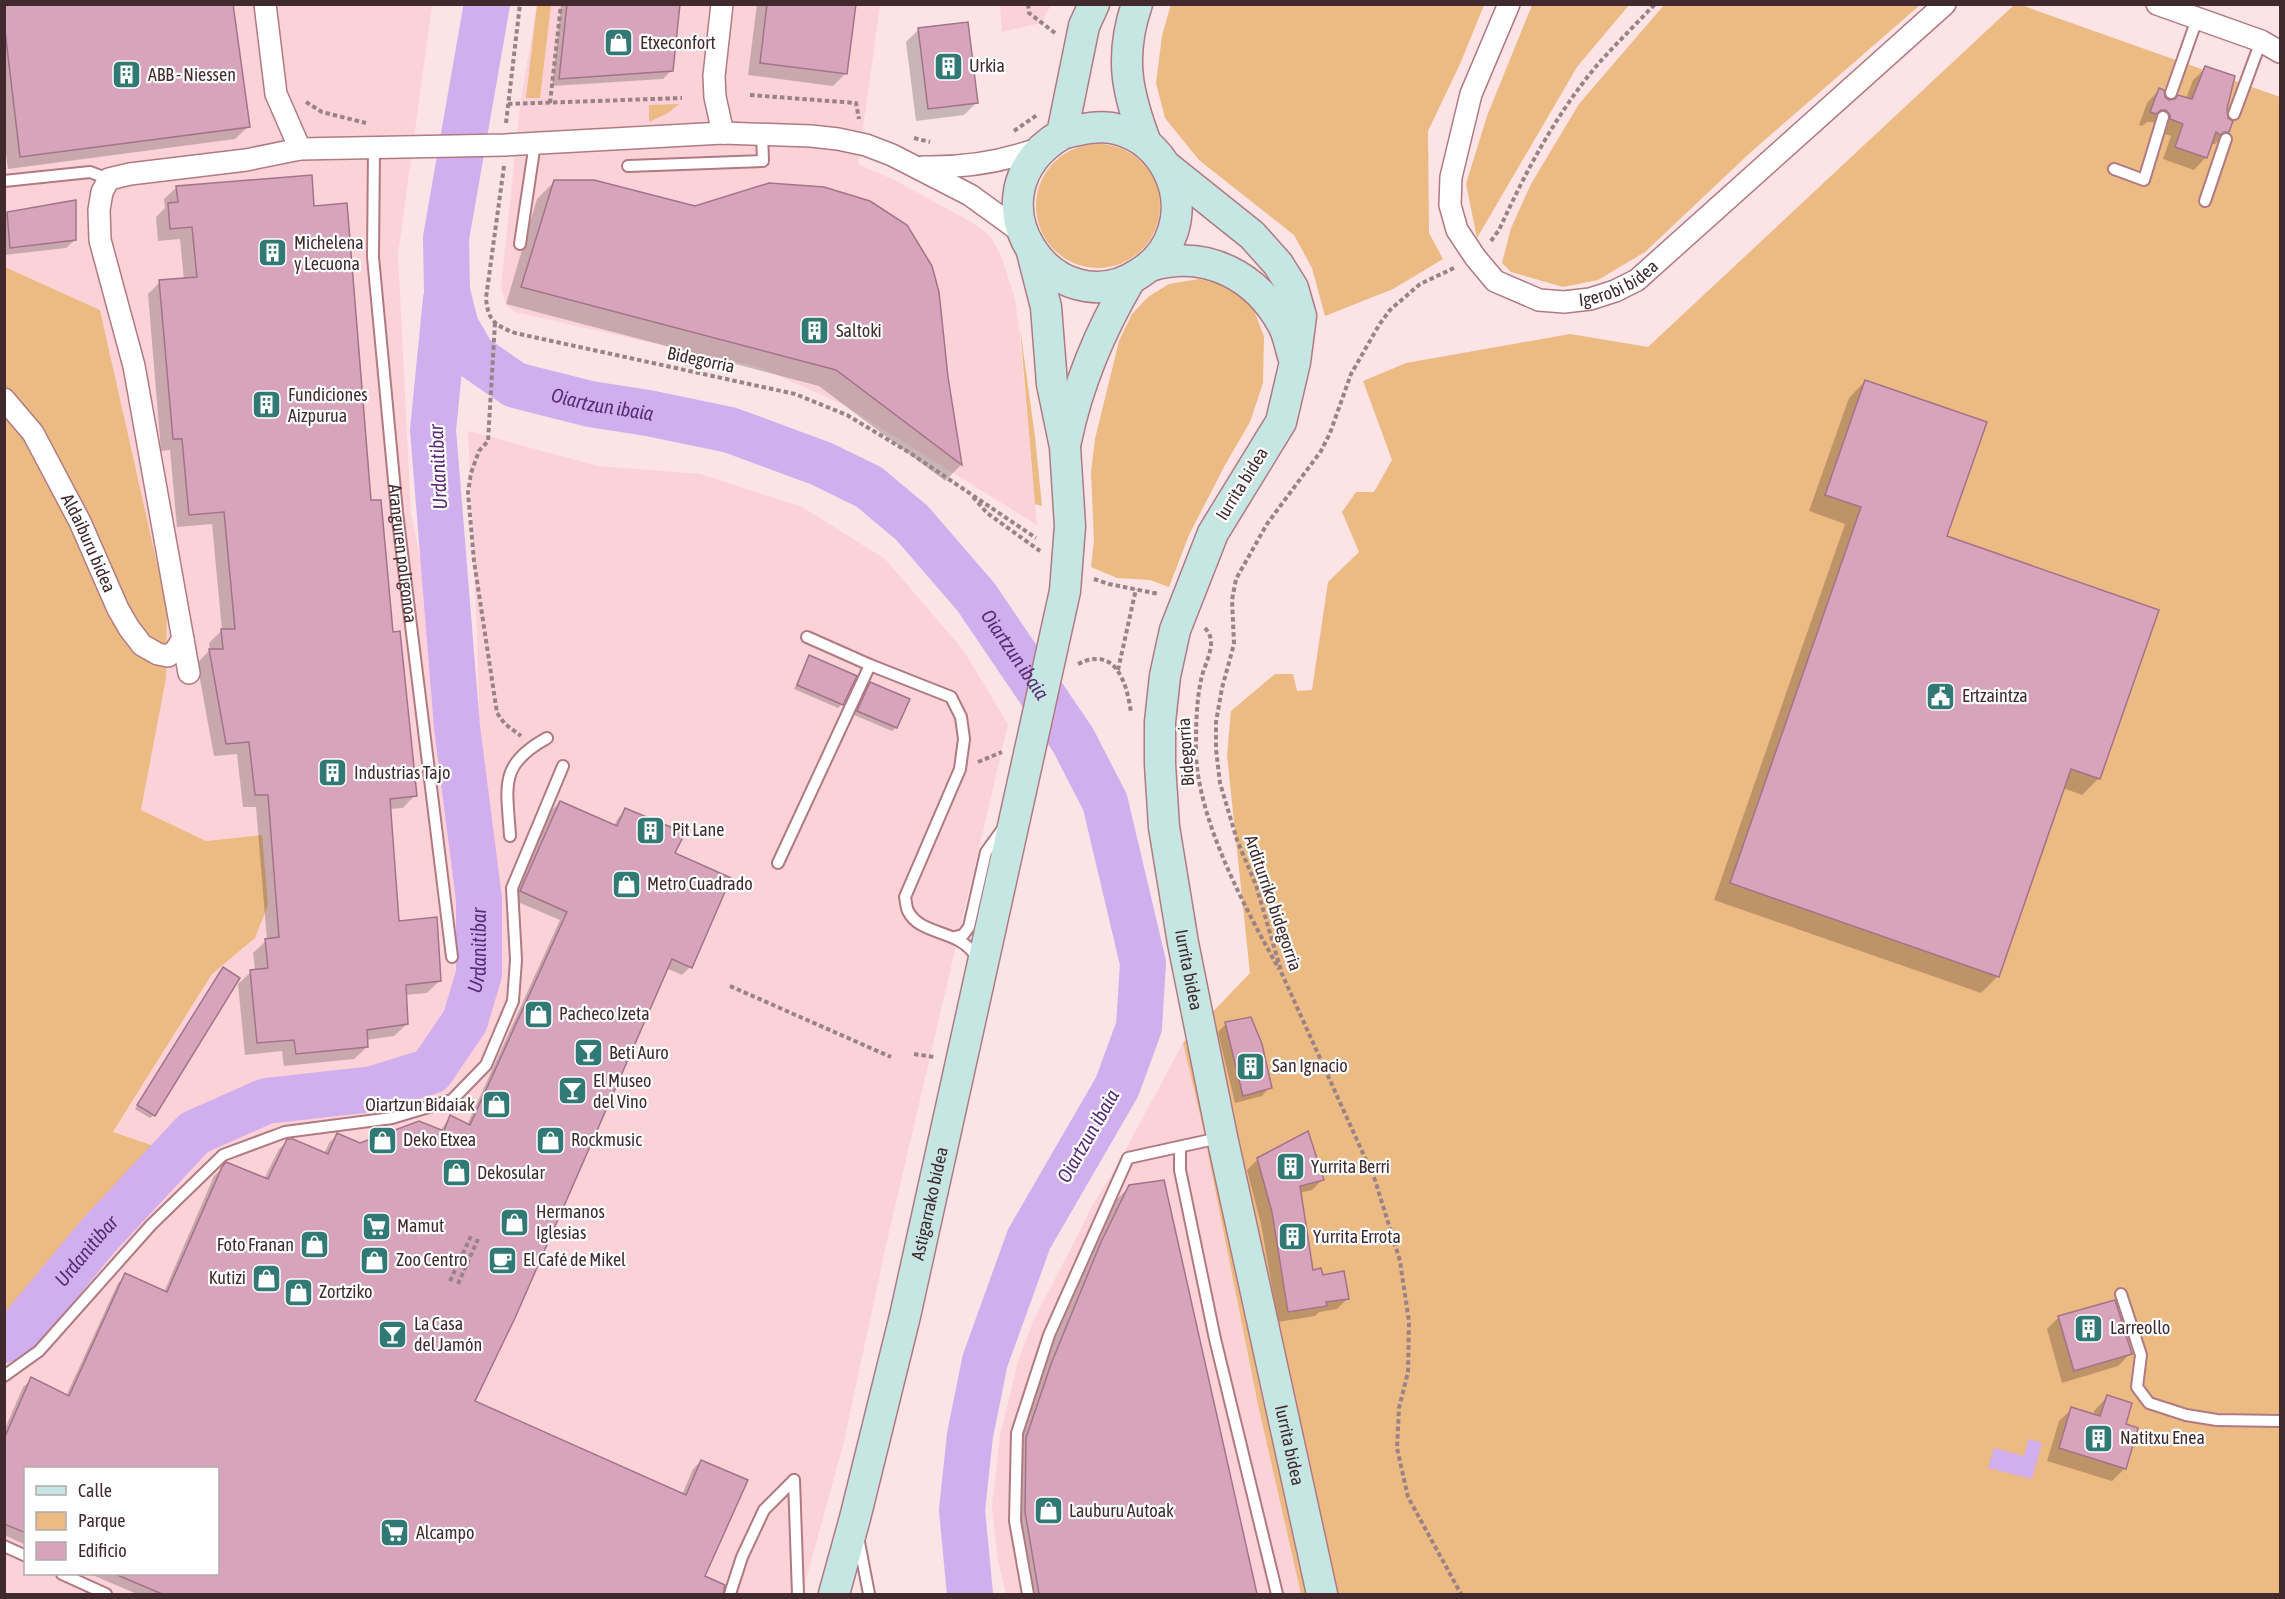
<svg xmlns="http://www.w3.org/2000/svg" width="2285" height="1599" font-family="'Asap Condensed',sans-serif">
<style>
.built{fill:#fbd2d7;fill-rule:evenodd}
.green{fill:#ecba83}
.water{fill:#d1afee}
.shadow{fill:#0003}
.lines{fill:none;stroke-linecap:round;stroke-linejoin:round}
.river{stroke:#d1afee;stroke-width:46}
.building{fill:#d7a4bc;stroke:#a3738a;stroke-width:1.5}
.lane-casing{stroke:#b07a82;stroke-width:14}
.street-casing{stroke:#b07a82;stroke-width:24}
.secondary-casing{stroke:#b07a82;stroke-width:33}
.path{stroke:#9a8386;stroke-width:4;stroke-dasharray:4.5 3;stroke-linecap:butt}
.lane{stroke:#fff;stroke-width:10}
.street{stroke:#fff;stroke-width:21}
.secondary{stroke:#c6e6e4;stroke-width:30}
.labels{text-anchor:middle;stroke-width:4.5;stroke-linejoin:round;paint-order:stroke}
.poi-label{font-size:18px;fill:#402a2e;stroke:#fff;text-anchor:start}
.street-label{font-size:18px;fill:#402a2e;stroke:#fff}
.water-label{font-size:20px;font-style:italic;fill:#572c75;stroke:#fff}
</style>
<rect width="100%" height="100%" fill="#fbe3e6"/>
<g class="built">
<path d="M5,5H432L398,254L411,515L431,607L451,767L469,932V978L437,1045L414,1063L377,1071L333,1074L260,1086L215,1098L154,1146L113,1133L212,974L255,938L262,835L206,841L141,810L166,678L167,608L100,310L5,267Z"/>
<path d="M537,5H880L858,164L896,181L973,223L990,236L1000,253L1015,299L1019,328L1037,525L844,405L759,367L515,312L506,305L501,286L521,99Z"/>
<path d="M1000,5V4L1051,5L1041,23L1002,32Z"/>
<path d="M468,431L598,466L700,474L802,507L885,559L963,650L1008,724L889,1232L843,1445L802,1594H5L4,1353L32,1333L183,1161L219,1134L250,1120L403,1098L439,1081L461,1064L476,1042L486,1018L493,994L497,961L480,758L477,631ZM26,1468H218V1574H26Z"/>
<path d="M1183,1043L1201,1119L1258,1405L1301,1594H1006L998,1560L992,1507L1000,1436L1018,1361L1033,1322L1095,1201L1118,1164Z"/>
</g>
<g class="green">
<path d="M1171,4L1484,5L1460,64L1428,131L1429,233L1443,259L1393,289L1325,316L1312,268L1294,235L1199,160L1165,118L1156,83L1162,36Z"/>
<path d="M537,5H551L540,98H526Z"/>
<path d="M1532,5H1629L1577,67L1477,238L1466,184L1487,116Z"/>
<path d="M1664,5H1920L1752,151L1645,252L1598,280L1563,287L1511,272L1502,263L1511,228L1531,184L1579,104Z"/>
<path d="M2014,5H2021L2280,97V1594H1301L1258,1405L1201,1119L1183,1043L1250,973L1227,755L1231,711L1275,674H1293L1297,691L1312,690L1328,582L1359,552L1342,512L1356,492H1374L1392,460L1363,381L1406,363L1570,334L1648,347Z"/>
<path d="M679,104L668,113L649,122V105Z"/>
<circle cx="1098" cy="206" r="62"/>
<path d="M5,267L100,310L167,608L166,678L141,810L206,841L262,835L268,905L255,938L212,974L113,1132L154,1146L5,1325Z"/>
<path d="M1199,279L1226,285L1253,308L1264,336L1263,383L1250,422L1225,465L1189,535L1169,587L1150,580L1117,578L1091,567L1094,541L1091,472L1095,439L1119,341L1132,314L1148,297L1169,284Z"/>
<path d="M1020,328L1035,437L1042,506L1035,504Z"/>
</g>
<path class="water" d="M2029,1439L2042,1443L2032,1479L1988,1468L1994,1448L2024,1456Z"/>
<g class="shadow">
<path d="M4,4L248,127L235,139L8,169L4,139Z"/>
<path d="M561,4H679L671,71L663,79L552,86Z"/>
<path d="M757,4H854L846,73L833,86L748,75Z"/>
<path d="M918,30L977,102L964,115L916,121L906,42Z"/>
<path d="M2206,68L2225,109L2228,131L2215,144H2211L2206,157L2194,170L2163,159L2171,136L2158,132V128L2153,122H2147L2142,126L2139,125L2147,103L2159,90L2164,98L2169,102L2186,99L2193,80Z"/>
<path d="M554,182L695,207L946,377L961,465L945,481L819,386L506,304L537,199Z"/>
<path d="M177,187L313,208L370,501L415,795L403,808L389,809L397,922L440,980L427,993L405,995L407,1024L394,1036L366,1040L367,1047L354,1059L284,1066L282,1051L245,1055L238,984L251,972L255,971L253,953L267,940L256,807H243L237,754L214,756L197,663L210,650L209,643L222,630L212,524L177,527L170,450L161,451L148,294L160,282L184,280L180,239L158,241L156,217L165,208L164,199Z"/>
<path d="M7,213L75,240L66,248L4,255V216Z"/>
<path d="M1865,381L1945,537L2099,778L2082,795L2063,788L1997,977L1981,993L1714,900L1845,524L1809,511L1849,398Z"/>
<path d="M810,657L842,704L838,708L794,689L806,661Z"/>
<path d="M871,684L908,700L896,728L892,731L854,715Z"/>
<path d="M560,802L614,826L618,818L626,810L673,854L690,967L682,975L666,968L473,1402L682,1495L693,1469L701,1461L703,1576L723,1586L720,1594H137L90,1574H218V1468H26V1545L4,1535V1431L23,1387L32,1379L66,1396L118,1283L126,1275L164,1292L214,1176L227,1164L264,1179L279,1149L288,1141L324,1154L329,1143L337,1135L360,1144L440,1131L450,1117L467,1125L560,920L513,900L552,810Z"/>
<path d="M220,973L154,1115L150,1118L135,1109Z"/>
<path d="M1226,1024L1270,1087L1262,1096L1235,1103L1218,1032Z"/>
<path d="M1258,1159L1322,1180L1312,1190L1299,1193L1312,1272L1321,1276L1348,1298L1337,1309L1319,1312L1315,1316L1278,1322L1261,1224L1247,1170Z"/>
<path d="M1163,1182L1256,1594H1025L1014,1452L1039,1377L1089,1256L1117,1199L1130,1186Z"/>
<path d="M2059,1317L2130,1354L2118,1366L2062,1383L2047,1329Z"/>
<path d="M2107,1397L2124,1425L2125,1468L2112,1481L2047,1461L2059,1421L2072,1409L2093,1415L2095,1410Z"/>
</g>
<g class="lines">
<g class="river">
<path id="s1" d="M487,4L446,238L447,291L456,327L473,356L515,385L590,404L648,413L730,430L822,464L869,487L912,523L976,597L1073,740L1105,802L1143,963L1139,1027L1117,1087L1029,1239L985,1361L970,1435L962,1510L970,1594"/>
<path id="s2" d="M4,1340L22,1328L99,1235L194,1133L266,1101L373,1089L431,1071L465,1021L479,974V899L457,727L433,430L446,299"/>
</g>
</g>
<g class="building">
<path d="M4,4H233L250,127L20,157L4,22Z"/>
<path d="M567,4H680L673,71L559,79Z"/>
<path d="M767,4H856L847,74L760,63Z"/>
<path d="M968,22L978,103L928,109L918,28Z"/>
<path d="M2205,66L2235,76L2227,109L2228,118L2233,121L2229,132H2224L2220,135L2216,132L2207,158L2175,147L2183,124L2170,119V115L2166,110H2161L2156,114L2150,112L2159,88L2164,90L2165,97L2169,100L2175,99L2178,95L2192,99Z"/>
<path d="M312,175L314,206L347,203L371,500H381L393,632L400,631L417,796L390,799L399,921L437,917L441,981L406,985L408,1024L367,1030L368,1047L296,1054L294,1040L257,1043L250,970L268,968L265,939L279,937L268,795H255L249,742L226,744L209,649H223L221,629H235L224,512L189,515L182,439H173L159,280L197,277L192,227L170,229L168,203L178,202L176,186Z"/>
<path d="M554,180H594L695,206L769,183L824,187L870,201L907,225L932,266L939,292L948,377L962,465L836,370L521,287Z"/>
<path d="M76,200V240L10,248L7,212Z"/>
<path d="M1865,380L1987,422L1947,536L2159,610L2100,779L2071,769L1999,977L1730,883L1861,507L1825,495Z"/>
<path d="M809,655L857,676L843,705L797,685Z"/>
<path d="M870,682L910,699L897,728L857,711Z"/>
<path d="M560,801L617,826L625,808L685,833L675,853L731,878L692,968L672,959L515,1318L475,1401L686,1495L701,1460L748,1480L705,1576L725,1585L723,1594H162L115,1574H218V1468H26V1533L4,1524V1439L31,1377L69,1396L125,1273L167,1292L222,1167L226,1162L268,1179L287,1139H293L328,1154L337,1133L360,1143L419,1121L444,1131L450,1115L470,1125L567,912L520,891Z"/>
<path d="M223,967L240,978L155,1116L137,1105Z"/>
<path d="M1251,1017L1262,1044L1272,1088L1243,1096L1225,1022Z"/>
<path d="M1308,1131L1324,1180L1300,1186L1313,1270L1321,1268L1323,1275L1344,1271L1349,1299L1326,1302L1327,1306L1288,1312L1272,1212L1257,1158Z"/>
<path d="M1164,1180L1257,1594H1039L1025,1512L1026,1438L1051,1364L1101,1242L1129,1185Z"/>
<path d="M2115,1300L2132,1354L2074,1371L2058,1316Z"/>
<path d="M2107,1395L2132,1403L2126,1424L2138,1428L2126,1469L2059,1448L2071,1407L2100,1416Z"/>
</g>
<g class="lines">
<defs>
<g id="lane">
<path d="M2171,93L2197,19"/>
<path d="M2234,114L2261,41"/>
<path id="s3" d="M374,149L373,257L397,512L452,957"/>
<path d="M628,166L763,161L762,134"/>
<path d="M2114,169L2144,180L2163,117"/>
<path d="M4,181L90,172L109,179"/>
<path d="M2205,201L2226,139"/>
<path d="M520,244L535,143"/>
<path d="M807,637L870,665"/>
<path d="M510,836C507,786 498,765 547,738"/>
<path d="M778,863L870,665L951,697L961,717L964,739L960,769L905,897C906,901 906,907 908,911C921,937 960,928 977,958"/>
<path d="M955,937L963,935L969,927L986,852L1002,830"/>
<path d="M1180,1147V1170L1215,1339L1277,1594"/>
<path d="M2121,1294L2141,1355L2137,1387L2149,1403L2186,1415L2217,1420L2280,1421"/>
<path d="M4,1376L39,1351L151,1225L223,1155L285,1132L392,1118L452,1100L486,1065L513,1001L516,960L512,888L563,766"/>
<path d="M794,1480L798,1594"/>
<path d="M859,1542L869,1594"/>
<path d="M4,1546L26,1556"/>
<path d="M62,1574L106,1594"/>
<path d="M730,1594L742,1557L764,1510L794,1480"/>
<path d="M1028,1594L1015,1521L1017,1433L1049,1335L1128,1158L1219,1138"/>
</g>
<g id="street">
<path d="M265,4L276,94L300,149"/>
<path d="M722,4L714,76L715,97L723,133"/>
<path id="s4" d="M1509,4L1471,94L1451,177L1450,205L1457,230L1475,257L1495,281L1539,300L1564,302L1590,299L1615,291L1637,280L1945,4"/>
<path d="M2157,4L2261,41L2280,52"/>
<path d="M923,167C965,168 1003,162 1043,147"/>
<path id="s5" d="M4,399L33,433L80,522L118,609L129,628L142,645L158,654L168,656L175,651L183,639"/>
<path d="M189,673L134,366L100,240L99,210L102,192L109,179L130,174L246,160L300,149L505,145L723,133L811,136L838,139L866,145L892,155L970,195L1021,232"/>
</g>
<g id="secondary">
<path d="M1137,4C1119,57 1127,93 1146,143"/>
<path d="M1062,134C1081,129 1101,124 1120,130C1163,143 1186,190 1173,231C1167,250 1156,263 1140,273C1053,331 961,194 1062,134L1084,26L1094,4"/>
<path id="s6" d="M1167,167L1252,235L1278,264L1293,288L1301,316L1295,362L1281,422L1213,533L1175,630L1165,676L1160,722V764L1164,827L1183,943L1222,1137L1322,1594"/>
<path d="M1153,265C1207,250 1257,276 1283,325C1288,334 1290,346 1293,356"/>
<path d="M1066,441C1078,383 1100,331 1130,280"/>
<path id="s7" d="M834,1594L855,1518L905,1316L1065,591L1070,526L1065,447L1052,384L1046,307L1032,252"/>
</g>
</defs>
<use href="#lane" class="lane-casing"/>
<use href="#street" class="street-casing"/>
<use href="#secondary" class="secondary-casing"/>
<g class="path">
<path d="M1028,4L1029,13L1055,33"/>
<path d="M750,95L856,103L859,119"/>
<path d="M306,102L322,112L366,123"/>
<path d="M550,103L561,4"/>
<path d="M508,104L682,98"/>
<path d="M506,123L520,4"/>
<path d="M1014,131L1037,115"/>
<path d="M914,138L930,142"/>
<path d="M504,166L486,298C488,320 494,325 515,333L795,394L847,415L910,453L1036,538"/>
<path d="M1491,241L1499,230C1526,171 1556,114 1598,64C1616,44 1636,24 1655,4"/>
<path d="M1454,268L1420,284L1390,310L1379,325L1351,374L1330,433L1321,451L1267,524L1236,579L1232,600L1234,644L1222,688L1216,722V749L1220,783L1237,840L1256,885L1282,974L1375,1180L1400,1261L1409,1322L1408,1372L1399,1408L1397,1448L1408,1497L1461,1594"/>
<path d="M495,323L488,441L479,451L471,473L468,493L474,561L497,713L505,724L521,736"/>
<path d="M973,497L987,513L1040,551"/>
<path d="M1094,579L1109,584L1159,594"/>
<path d="M1205,628C1210,634 1211,637 1211,645C1210,657 1203,669 1201,680C1196,704 1196,728 1196,753C1198,821 1246,910 1279,969"/>
<path d="M1078,664C1116,645 1127,683 1131,713"/>
<path d="M1118,670L1136,589"/>
<path d="M978,762L1002,752"/>
<path d="M730,986L891,1057"/>
<path d="M914,1054L934,1057"/>
<path d="M450,1281L471,1236"/>
<path d="M458,1284L478,1239"/>
</g>
<use href="#lane" class="lane"/>
<use href="#street" class="street"/>
<use href="#secondary" class="secondary"/>
</g>
<defs>
<symbol id="shop-square" viewBox="-11 -11 22 22"><rect x="-9" y="-9" width="18" height="18" rx="4" fill="#317974" stroke="#fff"/><path d="M-5-2.5h2.3a2.7 3.5 0 0 1 5.4 0H5L5.5 6h-11ZM-1.5-2.5h3a1.5 2.3 0 0 0-3 0Z" fill="#fff"/></symbol>
<symbol id="building-square" viewBox="-11 -11 22 22"><rect x="-9" y="-9" width="18" height="18" rx="4" fill="#317974" stroke="#fff"/><path d="M-4-6H4V6H1V3H-1V6H-4ZM-2.5-4.3h1.7v1.8h-1.7ZM.8-4.3h1.7v1.8H.8ZM-2.5-1h1.7V.8h-1.7ZM.8-1h1.7V.8H.8Z" fill="#fff"/></symbol>
<symbol id="civic-square" viewBox="-11 -11 22 22"><rect x="-9" y="-9" width="18" height="18" rx="4" fill="#317974" stroke="#fff"/><path d="M-.6-6.5H3V-4.5H.6V-3L4-1V1h2V6H-6V1h2V-1L-.6-3ZM-1.2 2.5V6h2.4V2.5Z" fill="#fff"/></symbol>
<symbol id="bar-square" viewBox="-11 -11 22 22"><rect x="-9" y="-9" width="18" height="18" rx="4" fill="#317974" stroke="#fff"/><path d="M-6-5H6L.8 .8V4.5H3.5V6h-7V4.5H-.8V.8Z" fill="#fff"/></symbol>
<symbol id="supermarket-square" viewBox="-11 -11 22 22"><rect x="-9" y="-9" width="18" height="18" rx="4" fill="#317974" stroke="#fff"/><path d="M-6-5.5h2.5l.6 2H6L4.5 2H-2.5L-4.4-4H-6ZM-1.5 3.2a1.3 1.3 0 1 0 .1 0ZM3 3.2a1.3 1.3 0 1 0 .1 0Z" fill="#fff"/></symbol>
<symbol id="cafe-square" viewBox="-11 -11 22 22"><rect x="-9" y="-9" width="18" height="18" rx="4" fill="#317974" stroke="#fff"/><path d="M-5.5-4.5H6V0H3Q3 3.5 0 3.5H-2.5Q-5.5 3.5-5.5 0ZM3-3.2v2h1.7v-2ZM-6 4.5H4V6H-6Z" fill="#fff"/></symbol>
</defs>
<g fill-rule="evenodd">
<use href="#shop-square" x="602" y="26" width="33" height="33"/>
<use href="#building-square" x="932" y="50" width="33" height="33"/>
<use href="#building-square" x="110" y="58" width="33" height="33"/>
<use href="#building-square" x="256" y="236" width="33" height="33"/>
<use href="#building-square" x="798" y="314" width="33" height="33"/>
<use href="#building-square" x="250" y="388" width="33" height="33"/>
<use href="#civic-square" x="1924" y="680" width="33" height="33"/>
<use href="#building-square" x="316" y="756" width="33" height="33"/>
<use href="#building-square" x="634" y="814" width="33" height="33"/>
<use href="#shop-square" x="610" y="868" width="33" height="33"/>
<use href="#shop-square" x="522" y="998" width="33" height="33"/>
<use href="#bar-square" x="572" y="1036" width="33" height="33"/>
<use href="#building-square" x="1234" y="1050" width="33" height="33"/>
<use href="#bar-square" x="556" y="1074" width="33" height="33"/>
<use href="#shop-square" x="480" y="1088" width="33" height="33"/>
<use href="#shop-square" x="366" y="1124" width="33" height="33"/>
<use href="#shop-square" x="534" y="1124" width="33" height="33"/>
<use href="#building-square" x="1274" y="1150" width="33" height="33"/>
<use href="#shop-square" x="440" y="1156" width="33" height="33"/>
<use href="#shop-square" x="498" y="1206" width="33" height="33"/>
<use href="#supermarket-square" x="360" y="1210" width="33" height="33"/>
<use href="#building-square" x="1276" y="1220" width="33" height="33"/>
<use href="#shop-square" x="298" y="1228" width="33" height="33"/>
<use href="#shop-square" x="358" y="1244" width="33" height="33"/>
<use href="#cafe-square" x="486" y="1244" width="33" height="33"/>
<use href="#shop-square" x="250" y="1262" width="33" height="33"/>
<use href="#shop-square" x="282" y="1276" width="33" height="33"/>
<use href="#building-square" x="2072" y="1312" width="33" height="33"/>
<use href="#bar-square" x="376" y="1318" width="33" height="33"/>
<use href="#building-square" x="2082" y="1422" width="33" height="33"/>
<use href="#shop-square" x="1032" y="1494" width="33" height="33"/>
<use href="#supermarket-square" x="378" y="1516" width="33" height="33"/>
</g>
<g class="labels">
<g class="poi-label">
<text x="640" y="49">Etxeconfort</text>
<text x="969" y="72">Urkia</text>
<text x="148" y="81">ABB - Niessen</text>
<text x="294" y="249">Michelena<tspan x="294" dy="21">y Lecuona</tspan></text>
<text x="836" y="337">Saltoki</text>
<text x="288" y="401">Fundiciones<tspan x="288" dy="21">Aizpurua</tspan></text>
<text x="1962" y="702">Ertzaintza</text>
<text x="354" y="779">Industrias Tajo</text>
<text x="672" y="836">Pit Lane</text>
<text x="647" y="890">Metro Cuadrado</text>
<text x="559" y="1020">Pacheco Izeta</text>
<text x="609" y="1059">Beti Auro</text>
<text x="1272" y="1072">San Ignacio</text>
<text x="593" y="1087">El Museo<tspan x="593" dy="21">del Vino</tspan></text>
<text x="475" y="1111" text-anchor="end">Oiartzun Bidaiak</text>
<text x="403" y="1146">Deko Etxea</text>
<text x="571" y="1146">Rockmusic</text>
<text x="1311" y="1173">Yurrita Berri</text>
<text x="477" y="1179">Dekosular</text>
<text x="536" y="1218">Hermanos<tspan x="536" dy="21">Iglesias</tspan></text>
<text x="397" y="1232">Mamut</text>
<text x="1313" y="1243">Yurrita Errota</text>
<text x="294" y="1251" text-anchor="end">Foto Franan</text>
<text x="396" y="1266">Zoo Centro</text>
<text x="523" y="1266">El Café de Mikel</text>
<text x="246" y="1284" text-anchor="end">Kutizi</text>
<text x="319" y="1298">Zortziko</text>
<text x="414" y="1330">La Casa<tspan x="414" dy="21">del Jamón</tspan></text>
<text x="2110" y="1334">Larreollo</text>
<text x="2120" y="1444">Natitxu Enea</text>
<text x="1069" y="1517">Lauburu Autoak</text>
<text x="416" y="1539">Alcampo</text>
</g>
<g class="street-label">
<text dy="6" stroke="none"><textPath href="#s4" startOffset="432">Igerobi bidea</textPath></text>
<text transform="translate(701 360) rotate(12)" y="6">Bidegorria</text>
<text transform="translate(1242 484) rotate(-58)" y="6">Iurrita bidea</text>
<text dy="6" stroke="none"><textPath href="#s5" startOffset="168">Aldaiburu bidea</textPath></text>
<text dy="6" stroke="none"><textPath href="#s3" startOffset="406">Aranguren poligonoa</textPath></text>
<text transform="translate(1186 752) rotate(-94)" y="6">Bidegorria</text>
<text transform="translate(1273 903) rotate(71)" y="6">Arditurriko bidegorria</text>
<text dy="6" stroke="none"><textPath href="#s6" startOffset="891">Iurrita bidea</textPath></text>
<text dy="6" stroke="none"><textPath href="#s7" startOffset="402">Astigarrako bidea</textPath></text>
<text dy="6" stroke="none"><textPath href="#s6" startOffset="1377">Iurrita bidea</textPath></text>
</g>
<g class="water-label">
<text dy="7" stroke="none"><textPath href="#s1" startOffset="502">Oiartzun ibaia</textPath></text>
<text transform="translate(438 467) rotate(-93)" y="7">Urdanitibar</text>
<text dy="7" stroke="none"><textPath href="#s1" startOffset="1006">Oiartzun ibaia</textPath></text>
<text dy="7" stroke="none"><textPath href="#s2" startOffset="662">Urdanitibar</textPath></text>
<text transform="translate(1088 1136) rotate(-60)" y="7">Oiartzun ibaia</text>
<text dy="7" stroke="none"><textPath href="#s2" startOffset="122">Urdanitibar</textPath></text>
</g>
</g>
<rect width="2285" height="1599" fill="none" stroke="#402a2e" stroke-width="12"/>
<rect x="24" y="1467" width="195" height="108" fill="#ffffff" stroke="#b3aaab" stroke-width="1.5"/>
<rect x="36" y="1486" width="30" height="9" fill="#c6e6e4" stroke="#b3aaab" stroke-width="1.5"/>
<text x="78" y="1497" font-size="18" fill="#402a2e">Calle</text>
<rect x="36" y="1512" width="30" height="18" fill="#ecba83" stroke="#b3aaab" stroke-width="1.5"/>
<text x="78" y="1527" font-size="18" fill="#402a2e">Parque</text>
<rect x="36" y="1542" width="30" height="18" fill="#d7a4bc" stroke="#b3aaab" stroke-width="1.5"/>
<text x="78" y="1557" font-size="18" fill="#402a2e">Edificio</text>
</svg>
